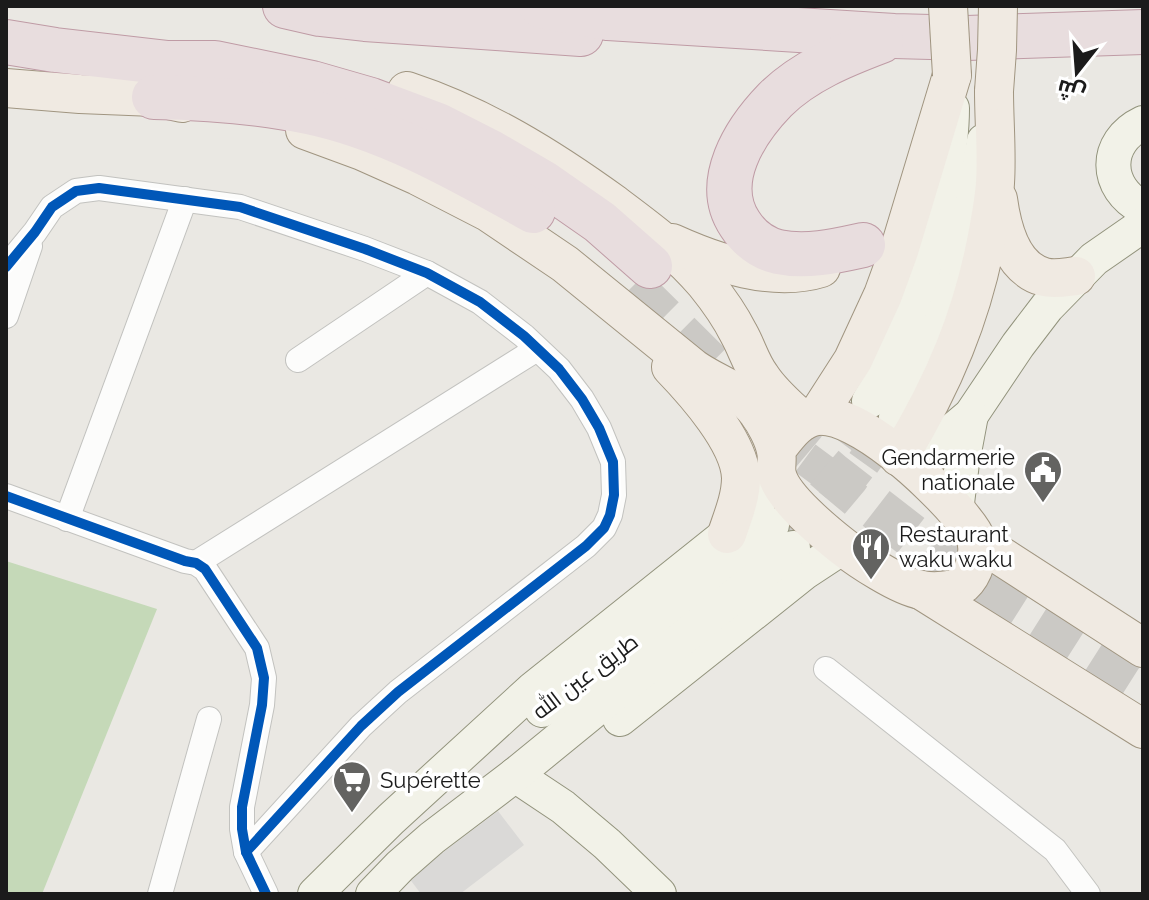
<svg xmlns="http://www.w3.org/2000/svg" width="1149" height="900" font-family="Raleway,Cairo,sans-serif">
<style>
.forest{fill:#c5d9b8}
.parking{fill:#dad9d7}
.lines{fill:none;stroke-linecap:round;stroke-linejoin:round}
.secondary-tunnel{stroke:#cbc9c5;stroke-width:34;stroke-dasharray:34 17;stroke-linecap:butt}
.highway-tunnel{stroke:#cbc9c5;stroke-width:44;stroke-dasharray:44 22;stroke-linecap:butt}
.street-casing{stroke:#c2c2bf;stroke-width:26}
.secondary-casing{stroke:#92937c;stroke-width:36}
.primary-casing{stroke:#a09580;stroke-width:40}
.highway-casing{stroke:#bf9ba5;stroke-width:46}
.street{stroke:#fcfcfb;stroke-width:24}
.secondary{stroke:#f2f2e8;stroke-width:34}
.primary{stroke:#f0eae2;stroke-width:38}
.highway{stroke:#e8ddde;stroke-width:44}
.primary-bridge-casing{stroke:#a09580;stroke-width:40;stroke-linecap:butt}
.primary-bridge{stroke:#f0eae2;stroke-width:38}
.cycleway-casing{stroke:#fff;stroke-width:15}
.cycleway{stroke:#0057b8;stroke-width:10}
.labels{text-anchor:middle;stroke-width:7;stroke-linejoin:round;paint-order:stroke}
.poi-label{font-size:22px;fill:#1b1b1b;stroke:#fff;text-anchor:start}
.street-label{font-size:22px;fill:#1b1b1b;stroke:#fff}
</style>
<rect width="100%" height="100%" fill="#eae8e3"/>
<path class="forest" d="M6,561L157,609L42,894H6Z"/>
<path class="parking" d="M498,811L524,845L460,894H421L409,878Z"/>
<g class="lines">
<g class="secondary-tunnel">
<path d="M776,521L803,490L866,405"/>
<path d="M799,542L851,480L894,420"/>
</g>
<path class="highway-tunnel" d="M632,287L753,407L833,475L979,588L1143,692"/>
<defs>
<g id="street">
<path d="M6,267L35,232L52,207L76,191L99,188L240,207L365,249L427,273L480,302L524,336L559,369L582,399L599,428L613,462L614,495L610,515L604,528L586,546L398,692L361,726L246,852"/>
<path d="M6,316L30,246"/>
<path d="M298,360L427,273"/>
<path d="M6,496L185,561L196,563L205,569L257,648L264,678L262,705L242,807V829L246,852L266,894"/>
<path d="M67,519L185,199"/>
<path d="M196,563L537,349"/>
<path d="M826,669L1055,850L1088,894"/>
<path d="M160,894L209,719"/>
</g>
<g id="secondary">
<path d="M1143,123C1103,142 1104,188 1143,208"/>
<path d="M869,401C910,333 931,266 943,187C948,161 952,134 952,108"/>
<path d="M896,417C921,371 943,326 957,275C969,232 976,186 984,141"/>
<path d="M904,462L940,441L971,415L1018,345L1047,307L1094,259L1143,225"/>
<path d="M956,511L962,463L971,415"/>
<path d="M542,710C622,652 697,589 772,525"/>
<path d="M620,719L805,572L843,547"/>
<path d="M515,775L563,807L607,844L659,894"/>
<path d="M315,894L391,819L533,689L727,534L754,506L777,476"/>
<path d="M373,894L400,866L432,838L515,775L793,548"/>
</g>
<g id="primary">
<path d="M6,88L80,94L154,97L182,103"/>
<path d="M407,91C483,116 549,157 614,204C646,228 679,252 705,283C718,299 730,316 739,334C747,348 751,364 761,377C772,394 788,407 803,421"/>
<path d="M305,130L362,151L418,176L488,212L565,264L693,368C715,384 742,390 758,413C765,422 774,439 776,451C778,459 775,467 777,475C783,498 823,531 842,546C860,560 899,586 921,590C932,592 954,592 963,584C974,574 980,554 976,539C973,530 965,522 959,514C933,483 859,412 817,416C798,419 787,436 776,450"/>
<path d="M998,199C1002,228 1011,268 1044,277C1055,280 1066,277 1076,276"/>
<path d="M672,243C716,263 773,283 821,268"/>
<path d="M671,367C695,392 740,442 741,478C741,497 733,516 727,534"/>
<path d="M817,416L853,360L883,295L899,251L952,75"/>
<path d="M899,457C943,385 973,315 988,231C991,215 994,199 995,183C997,153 994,121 994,91"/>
<path d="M976,540L1143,648"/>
<path d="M921,590L1143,729"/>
</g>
<g id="highway">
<path d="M285,6L320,14L365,19L581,34"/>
<path d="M541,6L608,18L894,36L967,38L1143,32"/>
<path d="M6,42L55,50L168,63H215L312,83L371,100L438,125L489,151L544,183L600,222L650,266"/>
<path d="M154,97C206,98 257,101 308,112C387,128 463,172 533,211"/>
<path d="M863,245C836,251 806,258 778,252C762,248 749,238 740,224C712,182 745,131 775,100C804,71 844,55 881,41"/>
</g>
</defs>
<use href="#street" class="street-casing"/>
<use href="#secondary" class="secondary-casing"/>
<use href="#primary" class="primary-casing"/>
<use href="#highway" class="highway-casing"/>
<use href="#street" class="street"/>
<use href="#secondary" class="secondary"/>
<use href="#primary" class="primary"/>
<use href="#highway" class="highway"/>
<defs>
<g id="primary-bridge">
<path d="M948,6L952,75"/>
<path d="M994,91L997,50L998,6"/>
</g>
</defs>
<use href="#primary-bridge" class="primary-bridge-casing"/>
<use href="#primary-bridge" class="primary-bridge"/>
<defs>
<g id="cycleway">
<path d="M6,267L35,232L52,207L76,191L99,188L240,207L365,249L427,273L480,302L524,336L559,369L582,399L599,428L613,462L614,495L610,515L604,528L586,546L398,692L361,726L246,852"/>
<path d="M6,496L185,561L196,563L205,569L257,648L264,678L262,705L242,807V829L246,852L266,894"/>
</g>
</defs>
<use href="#cycleway" class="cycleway-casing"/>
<use href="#cycleway" class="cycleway"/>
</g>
<defs>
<symbol id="civic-pin" viewBox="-11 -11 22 30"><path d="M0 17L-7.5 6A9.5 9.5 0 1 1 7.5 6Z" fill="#636361" stroke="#fff"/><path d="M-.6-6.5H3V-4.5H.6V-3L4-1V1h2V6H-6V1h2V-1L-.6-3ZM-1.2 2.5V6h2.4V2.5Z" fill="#fff"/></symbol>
<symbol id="restaurant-pin" viewBox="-11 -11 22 30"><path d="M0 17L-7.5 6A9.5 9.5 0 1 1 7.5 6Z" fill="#636361" stroke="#fff"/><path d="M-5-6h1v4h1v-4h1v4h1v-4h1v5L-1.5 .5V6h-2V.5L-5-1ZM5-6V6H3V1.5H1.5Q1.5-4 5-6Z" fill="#fff"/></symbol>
<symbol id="supermarket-pin" viewBox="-11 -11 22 30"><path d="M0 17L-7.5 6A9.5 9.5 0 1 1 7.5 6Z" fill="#636361" stroke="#fff"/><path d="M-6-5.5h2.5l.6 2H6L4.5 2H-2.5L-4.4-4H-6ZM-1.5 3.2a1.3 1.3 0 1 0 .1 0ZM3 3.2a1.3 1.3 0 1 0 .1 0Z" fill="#fff"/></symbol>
</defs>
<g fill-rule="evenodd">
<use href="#civic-pin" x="1021" y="448" width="44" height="60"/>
<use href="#restaurant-pin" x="849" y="525" width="44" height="60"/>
<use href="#supermarket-pin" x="330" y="758" width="44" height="60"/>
</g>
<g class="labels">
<g class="poi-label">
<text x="1015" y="465" text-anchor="end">Gendarmerie<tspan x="1015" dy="25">nationale</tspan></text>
<text x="899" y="542">Restaurant<tspan x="899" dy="25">waku waku</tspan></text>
<text x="380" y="788">Supérette</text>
</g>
<g class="street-label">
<text transform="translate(585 676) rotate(-37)" y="8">طريق عين الله</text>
</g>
</g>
<rect width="1149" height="900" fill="none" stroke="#1b1b1b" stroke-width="16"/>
<g transform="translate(1077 72) rotate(197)" stroke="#ffffff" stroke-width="6" paint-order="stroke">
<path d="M0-6L14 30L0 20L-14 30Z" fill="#1b1b1b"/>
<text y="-12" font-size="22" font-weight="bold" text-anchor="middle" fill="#1b1b1b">ش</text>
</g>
</svg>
